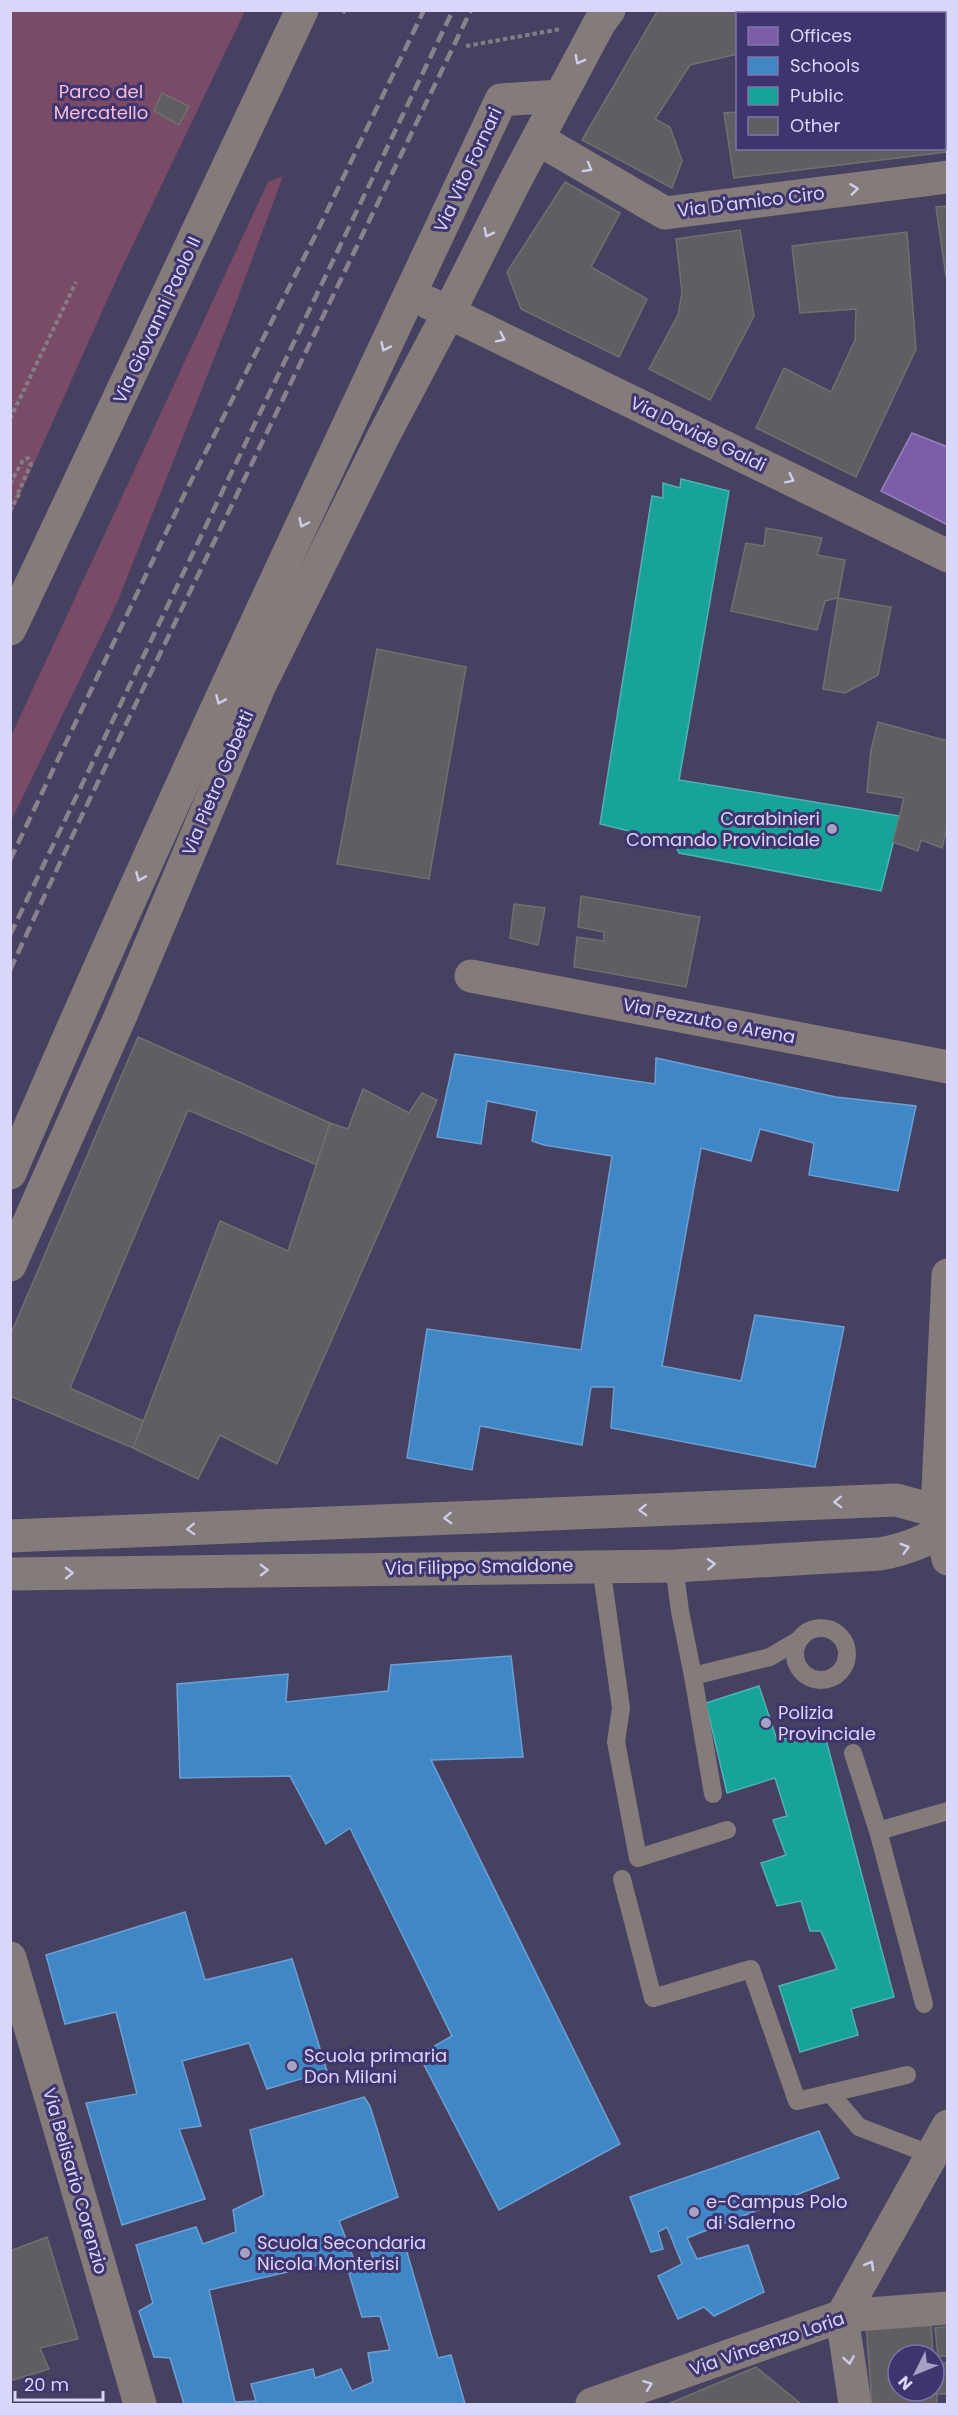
<svg xmlns="http://www.w3.org/2000/svg" width="958" height="2415" font-family="Poppins,sans-serif">
<style>
.green{fill:#794b66}
.offices{fill:#7b5ea7;stroke:#9782c0;stroke-width:1.5}
.schools{fill:#3f88c5;stroke:#6d9fd5;stroke-width:1.5}
.public{fill:#17a398;stroke:#51b2b5;stroke-width:1.5}
.building{fill:#605e63;stroke:#726f6f;stroke-width:1.5}
.lines{fill:none;stroke-linecap:round;stroke-linejoin:round}
.path{stroke:#857d86;stroke-width:4;stroke-dasharray:4.5 3;stroke-linecap:butt}
.lane{stroke:#847b7b;stroke-width:18}
.street{stroke:#847b7b;stroke-width:33}
.rail{stroke:#88828c;stroke-width:4.5;stroke-dasharray:12 6;stroke-linecap:butt}
.oneway{stroke:#d0cdec}
.poi-dot{fill:#a5a2c4;stroke:#3f346e;stroke-width:2}
.labels{text-anchor:middle;stroke-width:6;stroke-linejoin:round;paint-order:stroke}
.park-label{font-size:18px;fill:#f8bdd9;stroke:#3f346e}
.street-label{font-size:18px;fill:#d8d6f9;stroke:#3f346e}
.poi-label{font-size:18px;fill:#d8d6f9;stroke:#3f346e;text-anchor:start}
</style>
<rect width="100%" height="100%" fill="#474161"/>
<g class="green">
<path d="M11,11H245L118,276L11,515Z"/>
<path d="M283,176L232,313L117,603L11,821V736L268,182Z"/>
</g>
<path class="offices" d="M912,433L948,447V525L881,491Z"/>
<g class="schools">
<path d="M455,1054L655,1084L656,1058L836,1097L916,1106L898,1191L809,1175L814,1143L760,1129L751,1161L701,1148L662,1366L741,1381L755,1315L844,1327L815,1467L611,1428L614,1387H591L582,1445L480,1426L472,1470L407,1458L427,1329L581,1350L612,1156L544,1145L532,1141L537,1111L487,1101L481,1144L437,1137Z"/>
<path d="M511,1656L523,1757L431,1760L620,2144L499,2210L419,2055L452,2036L350,1828L326,1844L290,1776L180,1778L177,1684L288,1674L286,1702L388,1691L391,1665Z"/>
<path d="M185,1912L205,1980L292,1959L327,2071L267,2089L249,2043L182,2061L201,2126L179,2129L205,2199L122,2225L86,2103L137,2094L116,2012L65,2024L46,1955Z"/>
<path d="M364,2097L370,2106L398,2197L339,2221L353,2257L209,2290L235,2402L256,2401L251,2384L313,2369L315,2378L341,2369L352,2391L373,2382L368,2353L390,2350L380,2316L362,2317L349,2273L375,2264L370,2249L404,2242L438,2358L451,2355L465,2404H184L170,2358L154,2357L139,2311L153,2303L136,2245L196,2227L203,2244L236,2232L233,2210L264,2195L250,2130Z"/>
<path d="M819,2131L839,2178L687,2238L697,2259L748,2245L764,2292L714,2316L704,2307L678,2319L658,2276L682,2264L667,2227L658,2232L663,2249L651,2252L630,2197Z"/>
</g>
<g class="public">
<path d="M681,479L729,491L679,780L900,816L881,891L679,853L674,842L600,824L652,496L663,498V483L680,488Z"/>
<path d="M759,1686L777,1740L824,1732L894,1997L851,2009L858,2035L800,2052L779,1986L837,1969L821,1931H810L801,1901L777,1906L761,1863L786,1855L773,1820L787,1816L775,1778L727,1793L706,1703Z"/>
</g>
<g class="building">
<path d="M658,10H751L752,14H738V54L690,65L655,119L670,127L682,161L672,188L582,140Z"/>
<path d="M791,10H921L922,14H792Z"/>
<path d="M162,93L189,106L179,125L154,111Z"/>
<path d="M738,112V148H944V136L946,152L734,178L724,113Z"/>
<path d="M565,182L620,213L591,267L647,299L619,357L521,309L507,272Z"/>
<path d="M948,206V275L946,276L936,207Z"/>
<path d="M740,230L754,316L710,400L649,369L678,315L682,293L676,239Z"/>
<path d="M907,232L916,349L856,477L756,428L784,368L831,392L855,340L856,309L800,313L792,246Z"/>
<path d="M766,528L822,538L817,555L845,560L838,598L825,601L817,630L731,611L746,543L764,546Z"/>
<path d="M838,598L891,607L878,675L845,693L823,689Z"/>
<path d="M377,649L466,667L429,879L337,864Z"/>
<path d="M878,722L948,741V823L942,848L921,840L918,851L893,842L904,798L867,792L871,750Z"/>
<path d="M581,896L700,917L686,987L574,967L577,937L604,941V932L578,927Z"/>
<path d="M514,904L545,908L538,945L510,938Z"/>
<path d="M138,1037L330,1123L317,1165L188,1110L70,1388L143,1421L133,1448L10,1396V1336Z"/>
<path d="M363,1089L409,1113L422,1093L437,1100L277,1464L220,1435L198,1479L133,1448L220,1221L288,1251L330,1123L348,1129Z"/>
<path d="M47,2237L78,2339L40,2348L49,2369L10,2381V2251Z"/>
<path d="M931,2321L933,2355H898V2391H934V2364L948,2363V2394H937V2404H872L866,2325Z"/>
<path d="M948,2326V2356H938L935,2328Z"/>
<path d="M756,2367L801,2404H668Z"/>
</g>
<g class="lines">
<g class="path">
<path d="M342,10L347,14"/>
<path d="M466,46L561,29"/>
<path d="M10,419L76,282"/>
<path d="M10,484L23,460L28,458L31,464L18,493"/>
<path d="M10,511L19,494"/>
</g>
<g class="lane">
<path d="M601,1566L621,1708L616,1742L638,1858L727,1830"/>
<path d="M674,1566L680,1611L693,1676"/>
<circle cx="821" cy="1654" r="26"/>
<path d="M853,1753L878,1831L924,2004"/>
<path d="M713,1794L693,1676L770,1657L797,1641"/>
<path d="M878,1831L948,1811"/>
<path d="M622,1879L653,1998L751,1969L797,2101L907,2075"/>
<path d="M830,2093L859,2127L932,2155"/>
</g>
<g class="street">
<path d="M538,139L665,213L948,177"/>
<path d="M429,303L948,556"/>
<path d="M10,629L302,10"/>
<path d="M471,976L948,1067"/>
<path d="M10,1173C165,811 334,456 501,100L560,96"/>
<path d="M10,1265L121,1015L259,687L383,437L449,312L513,185L600,22L609,10"/>
<path d="M948,1275L937,1511L948,1559"/>
<path d="M10,1536L896,1500L937,1511L948,1509"/>
<path d="M10,1574L674,1566L880,1554C903,1550 921,1544 941,1531"/>
<path d="M10,1958L140,2404"/>
<path d="M592,2404L842,2316L948,2308"/>
<path d="M855,2404L842,2316L948,2126"/>
</g>
<g class="rail">
<path d="M10,860L185,493L317,232L424,10"/>
<path d="M10,935L453,10"/>
<path d="M10,970L85,809L471,10"/>
</g>
</g>
<defs><path id="oneway-chevron" d="M-2-3.5L2.5 0L-2 3.5" fill="none" stroke-width="1.6" stroke-linecap="round" stroke-linejoin="round" transform="scale(1.5)"/></defs>
<g class="oneway">
<use href="#oneway-chevron" transform="translate(579 60) rotate(118)"/>
<use href="#oneway-chevron" transform="translate(588 168) rotate(30)"/>
<use href="#oneway-chevron" transform="translate(854 189) rotate(-7)"/>
<use href="#oneway-chevron" transform="translate(488 233) rotate(117)"/>
<use href="#oneway-chevron" transform="translate(501 338) rotate(26)"/>
<use href="#oneway-chevron" transform="translate(385 347) rotate(115)"/>
<use href="#oneway-chevron" transform="translate(790 479) rotate(26)"/>
<use href="#oneway-chevron" transform="translate(303 523) rotate(115)"/>
<use href="#oneway-chevron" transform="translate(220 700) rotate(114)"/>
<use href="#oneway-chevron" transform="translate(140 877) rotate(114)"/>
<use href="#oneway-chevron" transform="translate(838 1502) rotate(178)"/>
<use href="#oneway-chevron" transform="translate(643 1510) rotate(178)"/>
<use href="#oneway-chevron" transform="translate(448 1518) rotate(178)"/>
<use href="#oneway-chevron" transform="translate(191 1529) rotate(178)"/>
<use href="#oneway-chevron" transform="translate(905 1548) rotate(-16)"/>
<use href="#oneway-chevron" transform="translate(711 1564) rotate(-3)"/>
<use href="#oneway-chevron" transform="translate(264 1570) rotate(-1)"/>
<use href="#oneway-chevron" transform="translate(69 1573) rotate(-1)"/>
<use href="#oneway-chevron" transform="translate(870 2265) rotate(-61)"/>
<use href="#oneway-chevron" transform="translate(849 2360) rotate(81)"/>
<use href="#oneway-chevron" transform="translate(648 2385) rotate(-20)"/>
</g>
<g class="poi-dot">
<circle cx="832" cy="829" r="6"/>
<circle cx="766" cy="1723" r="6"/>
<circle cx="292" cy="2066" r="6"/>
<circle cx="694" cy="2212" r="6"/>
<circle cx="245" cy="2253" r="6"/>
</g>
<g class="labels">
<g class="park-label">
<text x="101" y="98">Parco del<tspan x="101" dy="21">Mercatello</tspan></text>
</g>
<g class="street-label">
<text transform="translate(468 170) rotate(-65)" y="6">Via Vito Fornari</text>
<text transform="translate(751 202) rotate(-7)" y="6">Via D'amico Ciro</text>
<text transform="translate(157 320) rotate(-65)" y="6">Via Giovanni Paolo II</text>
<text transform="translate(698 434) rotate(26)" y="6">Via Davide Galdi</text>
<text transform="translate(218 783) rotate(-67)" y="6">Via Pietro Gobetti</text>
<text transform="translate(709 1021) rotate(11)" y="6">Via Pezzuto e Arena</text>
<text transform="translate(479 1567) rotate(-1)" y="6">Via Filippo Smaldone</text>
<text transform="translate(75 2181) rotate(74)" y="6">Via Belisario Corenzio</text>
<text transform="translate(767 2344) rotate(-19)" y="6">Via Vincenzo Loria</text>
</g>
<g class="poi-label">
<text x="820" y="825" text-anchor="end">Carabinieri<tspan x="820" dy="21">Comando Provinciale</tspan></text>
<text x="778" y="1719">Polizia<tspan x="778" dy="21">Provinciale</tspan></text>
<text x="304" y="2062">Scuola primaria<tspan x="304" dy="21">Don Milani</tspan></text>
<text x="706" y="2208">e-Campus Polo<tspan x="706" dy="21">di Salerno</tspan></text>
<text x="257" y="2249">Scuola Secondaria<tspan x="257" dy="21">Nicola Monterisi</tspan></text>
</g>
</g>
<rect width="958" height="2415" fill="none" stroke="#d8d6f9" stroke-width="24"/>
<rect x="736" y="12" width="210" height="138" fill="#3f346e" stroke="#7c75a6" stroke-width="1.5"/>
<rect x="748" y="27" width="30" height="18" fill="#7b5ea7" stroke="#7c75a6" stroke-width="1.5"/>
<text x="790" y="42" font-size="18" fill="#d8d6f9">Offices</text>
<rect x="748" y="57" width="30" height="18" fill="#3f88c5" stroke="#7c75a6" stroke-width="1.5"/>
<text x="790" y="72" font-size="18" fill="#d8d6f9">Schools</text>
<rect x="748" y="87" width="30" height="18" fill="#17a398" stroke="#7c75a6" stroke-width="1.5"/>
<text x="790" y="102" font-size="18" fill="#d8d6f9">Public</text>
<rect x="748" y="117" width="30" height="18" fill="#605e63" stroke="#7c75a6" stroke-width="1.5"/>
<text x="790" y="132" font-size="18" fill="#d8d6f9">Other</text>
<g transform="translate(916 2373) rotate(227)"><circle r="28" fill="#3f346e" stroke="#7c75a6" stroke-width="1.5"/>
<path d="M0-4.5L10 22L0 15L-10 22Z" fill="#a5a2c4"/>
<text y="-9" font-size="16" font-weight="bold" text-anchor="middle" fill="#d8d6f9">N</text>
</g>
<path d="M15 2391v9h88v-9" fill="none" stroke="#d8d6f9" stroke-width="3"/>
<text x="24" y="2391" font-size="18" fill="#d8d6f9" stroke="#3f346e" stroke-width="4.5" paint-order="stroke">20 m</text>
</svg>
